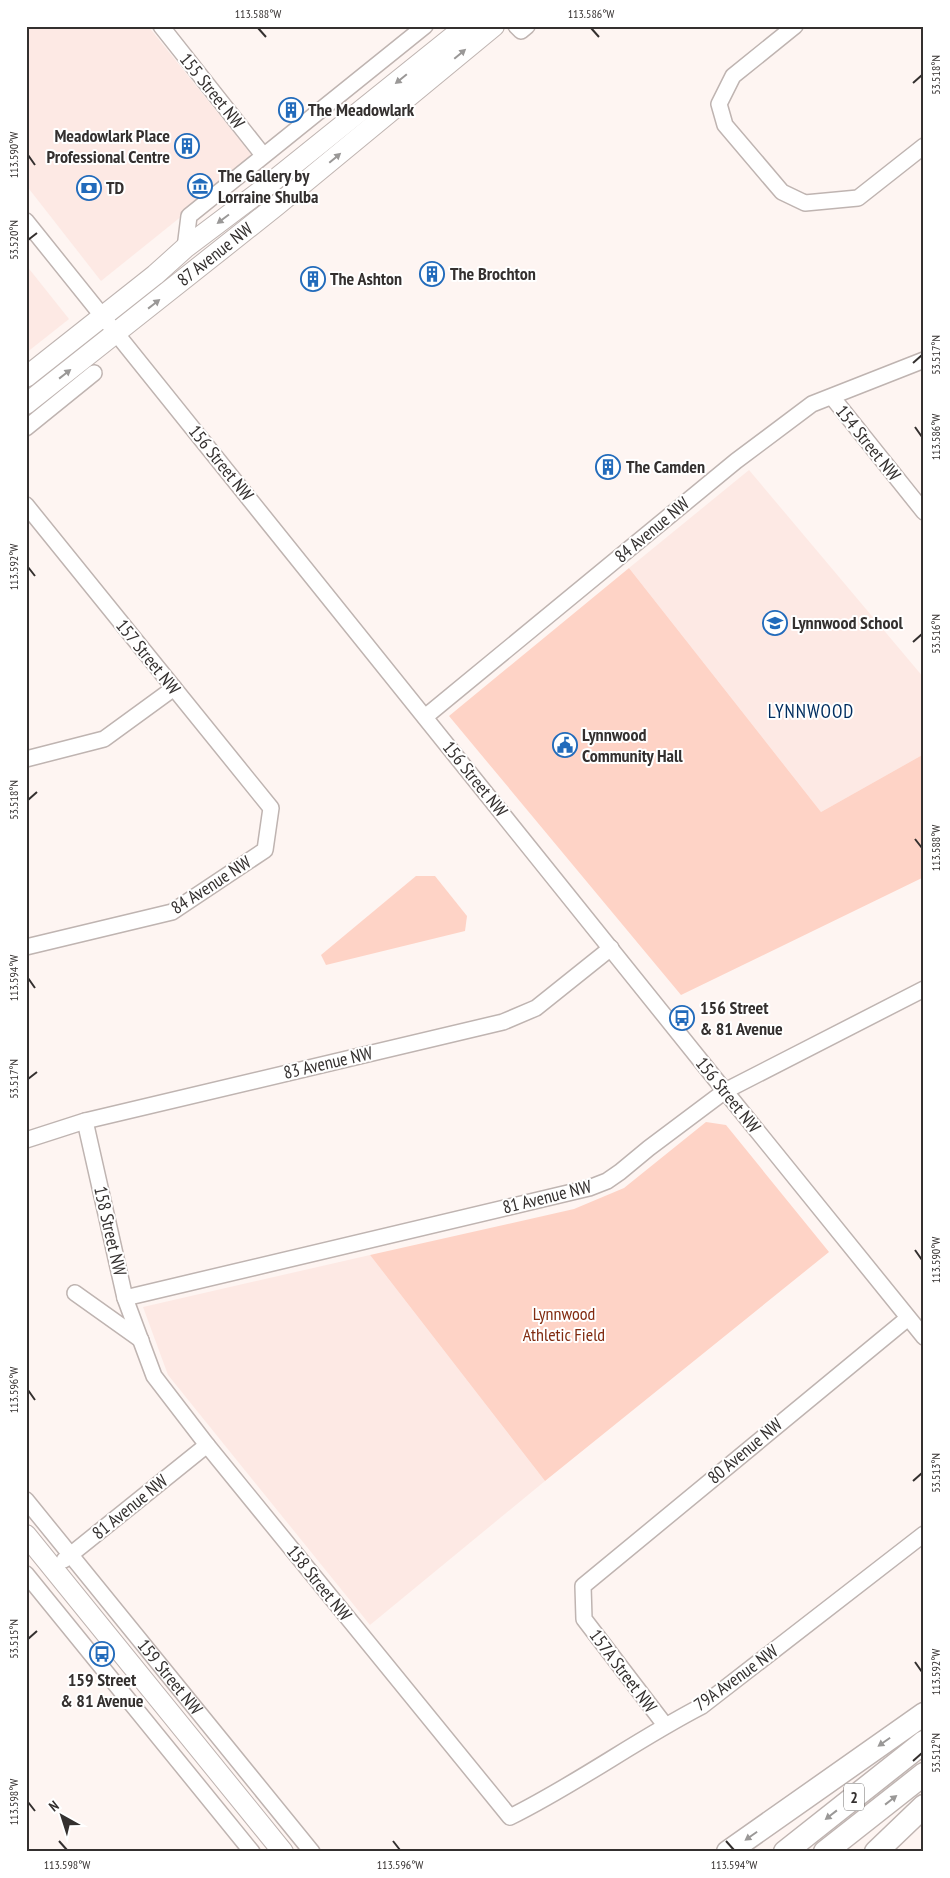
<svg xmlns="http://www.w3.org/2000/svg" width="950" height="1878" font-family="'PT Sans Narrow',sans-serif">
<style>
.built{fill:#fde9e4}
.green{fill:#fed3c6}
.lines{fill:none;stroke-linecap:round;stroke-linejoin:round}
.minor-casing{stroke:#bfb4b1;stroke-width:18}
.major-casing{stroke:#bfb4b1;stroke-width:22}
.highway-casing{stroke:#bfb4b1;stroke-width:25}
.minor{stroke:#fff;stroke-width:15}
.major{stroke:#fff;stroke-width:20}
.highway{stroke:#fff;stroke-width:22}
.oneway{fill:#9a9897}
.ticks{fill:none;stroke:#34302f;stroke-width:2}
.labels{text-anchor:middle;stroke-width:4;stroke-linejoin:round;paint-order:stroke}
.shield{fill:#fff;stroke:#716e6d;stroke-width:1}
.shield-label{font-size:16px;font-weight:bold;fill:#34302f}
.street-label{font-size:18px;fill:#34302f;stroke:#fff}
.poi-label{font-size:18px;font-weight:bold;fill:#34302f;stroke:#fff;text-anchor:start}
.park-label{font-size:18px;fill:#812b10;stroke:#fff}
.neighbourhood-label{font-size:19px;letter-spacing:1px;fill:#002d5f;stroke:#fff}
.neatline{fill:none;stroke:#34302f;stroke-width:2}
.ticks-label{font-size:12px;text-anchor:middle;fill:#34302f}
</style>
<rect width="100%" height="100%" fill="#fef5f2"/>
<g class="built">
<path d="M26,26H148L254,158L101,281L26,185Z"/>
<path d="M26,265L69,319L26,353Z"/>
<path d="M749,470L924,678V754L821,812L629,568Z"/>
<path d="M370,1255L545,1481L370,1625L168,1375L143,1307Z"/>
</g>
<g class="green">
<path d="M629,568L821,812L924,754V877L681,995L449,716Z"/>
<path d="M416,876H435L467,916L465,931L326,965L321,955Z"/>
<path d="M706,1122L726,1125L829,1252L545,1481L370,1255L574,1209L624,1188Z"/>
</g>
<g class="lines">
<defs>
<g id="minor">
<path d="M161,26L263,155"/>
<path d="M516,26L521,31L527,26"/>
<path d="M795,26L733,76L719,104L725,125L782,192L805,203L858,198L924,146"/>
<path d="M26,221L725,1091L924,1337"/>
<path d="M185,248L189,216L425,26"/>
<path d="M832,397L924,512"/>
<path d="M26,428L94,373"/>
<path d="M26,505L271,808L265,850L172,912L26,947"/>
<path d="M425,717L736,461L812,404L924,360"/>
<path d="M26,759L104,739L174,688"/>
<path d="M85,1121L125,1298L154,1376L207,1445L510,1817C577,1784 636,1740 702,1706L924,1534"/>
<path d="M26,1140L85,1121L503,1022L536,1008L611,948"/>
<path d="M75,1293L141,1340"/>
<path d="M125,1298L589,1188L607,1181L620,1172L649,1148L725,1091L924,989"/>
<path id="s1" d="M26,1500L312,1852"/>
<path d="M64,1560L207,1445"/>
<path d="M26,1574L252,1852"/>
<path d="M665,1725L584,1619L583,1586L908,1318"/>
</g>
<g id="major">
<path d="M26,377L155,275L185,248L262,190L466,26"/>
<path id="s2" d="M26,404L276,206L494,26"/>
<path d="M26,1535L283,1852"/>
</g>
<g id="highway">
<path d="M728,1852L924,1714"/>
<path d="M785,1852L924,1742"/>
<path d="M825,1852L924,1774"/>
<path d="M876,1852L924,1806"/>
</g>
</defs>
<use href="#minor" class="minor-casing"/>
<use href="#major" class="major-casing"/>
<use href="#highway" class="highway-casing"/>
<use href="#minor" class="minor"/>
<use href="#major" class="major"/>
<use href="#highway" class="highway"/>
</g>
<defs><path id="oneway-solid" d="M-6-.8H1V-3.2L6.5 0L1 3.2V.8H-6Z" transform="scale(1.25)"/></defs>
<g class="oneway">
<use href="#oneway-solid" transform="translate(460 54) rotate(-40)"/>
<use href="#oneway-solid" transform="translate(401 79) rotate(141)"/>
<use href="#oneway-solid" transform="translate(335 158) rotate(-40)"/>
<use href="#oneway-solid" transform="translate(223 219) rotate(143)"/>
<use href="#oneway-solid" transform="translate(154 304) rotate(-38)"/>
<use href="#oneway-solid" transform="translate(65 374) rotate(-38)"/>
<use href="#oneway-solid" transform="translate(884 1742) rotate(145)"/>
<use href="#oneway-solid" transform="translate(891 1800) rotate(-38)"/>
<use href="#oneway-solid" transform="translate(831 1815) rotate(142)"/>
<use href="#oneway-solid" transform="translate(751 1836) rotate(145)"/>
</g>
<path class="ticks" d="M258,28L266,37M591,28L599,37M913,83L922,75M28,155L35,165M28,240L37,233M913,363L922,355M915,427L922,437M28,567L35,576M913,642L922,634M28,800L37,792M915,839L922,848M28,978L35,988M28,1079L37,1072M915,1250L922,1260M28,1390L35,1400M913,1481L922,1473M28,1639L37,1631M915,1662L922,1672M913,1761L922,1753M28,1802L35,1811M59,1841L67,1850M393,1841L400,1850M726,1841L734,1850"/>
<defs>
<symbol id="building-ring" viewBox="-11 -11 22 22"><circle r="9.5" fill="#fff" stroke="#226bbb" stroke-width="1.5"/><path d="M-4-6H4V6H1V3H-1V6H-4ZM-2.5-4.3h1.7v1.8h-1.7ZM.8-4.3h1.7v1.8H.8ZM-2.5-1h1.7V.8h-1.7ZM.8-1h1.7V.8H.8Z" fill="#226bbb"/></symbol>
<symbol id="museum-ring" viewBox="-11 -11 22 22"><circle r="9.5" fill="#fff" stroke="#226bbb" stroke-width="1.5"/><path d="M0-6L6-3V-2H-6V-3ZM-5-1h2V3h-2ZM-1-1h2V3h-2ZM3-1h2V3H3ZM-6 4H6V6H-6Z" fill="#226bbb"/></symbol>
<symbol id="bank-ring" viewBox="-11 -11 22 22"><circle r="9.5" fill="#fff" stroke="#226bbb" stroke-width="1.5"/><path d="M-6-4H6V4H-6ZM0-2.3a2.3 2.3 0 1 0 0 4.6a2.3 2.3 0 1 0 0-4.6Z" fill="#226bbb"/></symbol>
<symbol id="school-ring" viewBox="-11 -11 22 22"><circle r="9.5" fill="#fff" stroke="#226bbb" stroke-width="1.5"/><path d="M0-5L7-2L0 1L-7-2ZM-4 1L0 2.5L4 1V4Q0 6-4 4Z" fill="#226bbb"/></symbol>
<symbol id="civic-ring" viewBox="-11 -11 22 22"><circle r="9.5" fill="#fff" stroke="#226bbb" stroke-width="1.5"/><path d="M-.6-6.5H3V-4.5H.6V-3L4-1V1h2V6H-6V1h2V-1L-.6-3ZM-1.2 2.5V6h2.4V2.5Z" fill="#226bbb"/></symbol>
<symbol id="bus-ring" viewBox="-11 -11 22 22"><circle r="9.5" fill="#fff" stroke="#226bbb" stroke-width="1.5"/><path d="M-5-6H5V4H4V6H2V4H-2V6H-4V4H-5ZM-3.5-4V0h7V-4ZM-3.5 1.2v1.5H-2V1.2ZM2 1.2v1.5H3.5V1.2Z" fill="#226bbb"/></symbol>
</defs>
<g fill-rule="evenodd">
<use href="#building-ring" x="277" y="96" width="28" height="28"/>
<use href="#building-ring" x="173" y="132" width="28" height="28"/>
<use href="#museum-ring" x="186" y="172" width="28" height="28"/>
<use href="#bank-ring" x="75" y="174" width="28" height="28"/>
<use href="#building-ring" x="418" y="260" width="28" height="28"/>
<use href="#building-ring" x="299" y="265" width="28" height="28"/>
<use href="#building-ring" x="594" y="453" width="28" height="28"/>
<use href="#school-ring" x="761" y="609" width="28" height="28"/>
<use href="#civic-ring" x="551" y="731" width="28" height="28"/>
<use href="#bus-ring" x="668" y="1004" width="28" height="28"/>
<use href="#bus-ring" x="88" y="1640" width="28" height="28"/>
</g>
<g class="labels">
<rect class="shield" x="844" y="1783.5" width="20" height="27" rx="4"/>
<g class="shield-label">
<text x="854" y="1803">2</text>
</g>
<g class="street-label">
<text transform="translate(212 91) rotate(51)" y="6">155 Street NW</text>
<text dy="6" stroke="none"><textPath href="#s2" startOffset="241">87 Avenue NW</textPath></text>
<text transform="translate(868 443) rotate(51)" y="6">154 Street NW</text>
<text transform="translate(221 463) rotate(51)" y="6">156 Street NW</text>
<text transform="translate(652 530) rotate(-40)" y="6">84 Avenue NW</text>
<text transform="translate(148 657) rotate(51)" y="6">157 Street NW</text>
<text transform="translate(475 779) rotate(51)" y="6">156 Street NW</text>
<text transform="translate(211 885) rotate(-33)" y="6">84 Avenue NW</text>
<text transform="translate(328 1063) rotate(-13)" y="6">83 Avenue NW</text>
<text transform="translate(728 1095) rotate(51)" y="6">156 Street NW</text>
<text transform="translate(547 1197) rotate(-14)" y="6">81 Avenue NW</text>
<text transform="translate(110 1231) rotate(77)" y="6">158 Street NW</text>
<text transform="translate(745 1451) rotate(-40)" y="6">80 Avenue NW</text>
<text transform="translate(130 1507) rotate(-39)" y="6">81 Avenue NW</text>
<text transform="translate(319 1583) rotate(51)" y="6">158 Street NW</text>
<text transform="translate(623 1671) rotate(53)" y="6">157A Street NW</text>
<text dy="6" stroke="none"><textPath href="#s1" startOffset="228">159 Street NW</textPath></text>
<text transform="translate(736 1678) rotate(-36)" y="6">79A Avenue NW</text>
</g>
<g class="poi-label">
<text x="308" y="116">The Meadowlark</text>
<text x="170" y="142" text-anchor="end">Meadowlark Place<tspan x="170" dy="21">Professional Centre</tspan></text>
<text x="218" y="182">The Gallery by<tspan x="218" dy="21">Lorraine Shulba</tspan></text>
<text x="106" y="194">TD</text>
<text x="450" y="280">The Brochton</text>
<text x="330" y="285">The Ashton</text>
<text x="626" y="473">The Camden</text>
<text x="792" y="629">Lynnwood School</text>
<text x="582" y="741">Lynnwood<tspan x="582" dy="21">Community Hall</tspan></text>
<text x="700" y="1014">156 Street<tspan x="700" dy="21">&amp; 81 Avenue</tspan></text>
<text x="102" y="1686" text-anchor="middle">159 Street<tspan x="102" dy="21">&amp; 81 Avenue</tspan></text>
</g>
<g class="park-label">
<text x="564" y="1320">Lynnwood<tspan x="564" dy="21">Athletic Field</tspan></text>
</g>
<g class="neighbourhood-label">
<text x="811" y="718">LYNNWOOD</text>
</g>
</g>
<rect width="950" height="1878" fill="none" stroke="#ffffff" stroke-width="55"/>
<g transform="translate(62 1816) rotate(321)" stroke="#ffffff" stroke-width="4" paint-order="stroke">
<path d="M0-4L9 19L0 12L-9 19Z" fill="#34302f"/>
<text y="-8" font-size="14" font-weight="bold" text-anchor="middle" fill="#34302f">N</text>
</g>
<rect x="28" y="28" width="894" height="1822" class="neatline"/>
<g class="ticks-label">
<text x="258" y="18">113.588°W</text>
<text x="591" y="18">113.586°W</text>
<text transform="translate(936 75) rotate(-90)" y="4">53.518°N</text>
<text transform="translate(14 155) rotate(-90)" y="4">113.590°W</text>
<text transform="translate(14 240) rotate(-90)" y="4">53.520°N</text>
<text transform="translate(936 355) rotate(-90)" y="4">53.517°N</text>
<text transform="translate(936 437) rotate(-90)" y="4">113.586°W</text>
<text transform="translate(14 567) rotate(-90)" y="4">113.592°W</text>
<text transform="translate(936 634) rotate(-90)" y="4">53.516°N</text>
<text transform="translate(14 800) rotate(-90)" y="4">53.518°N</text>
<text transform="translate(936 848) rotate(-90)" y="4">113.588°W</text>
<text transform="translate(14 978) rotate(-90)" y="4">113.594°W</text>
<text transform="translate(14 1079) rotate(-90)" y="4">53.517°N</text>
<text transform="translate(936 1260) rotate(-90)" y="4">113.590°W</text>
<text transform="translate(14 1390) rotate(-90)" y="4">113.596°W</text>
<text transform="translate(936 1473) rotate(-90)" y="4">53.513°N</text>
<text transform="translate(14 1639) rotate(-90)" y="4">53.515°N</text>
<text transform="translate(936 1672) rotate(-90)" y="4">113.592°W</text>
<text transform="translate(936 1753) rotate(-90)" y="4">53.512°N</text>
<text transform="translate(14 1802) rotate(-90)" y="4">113.598°W</text>
<text x="67" y="1869">113.598°W</text>
<text x="400" y="1869">113.596°W</text>
<text x="734" y="1869">113.594°W</text>
</g>
</svg>
